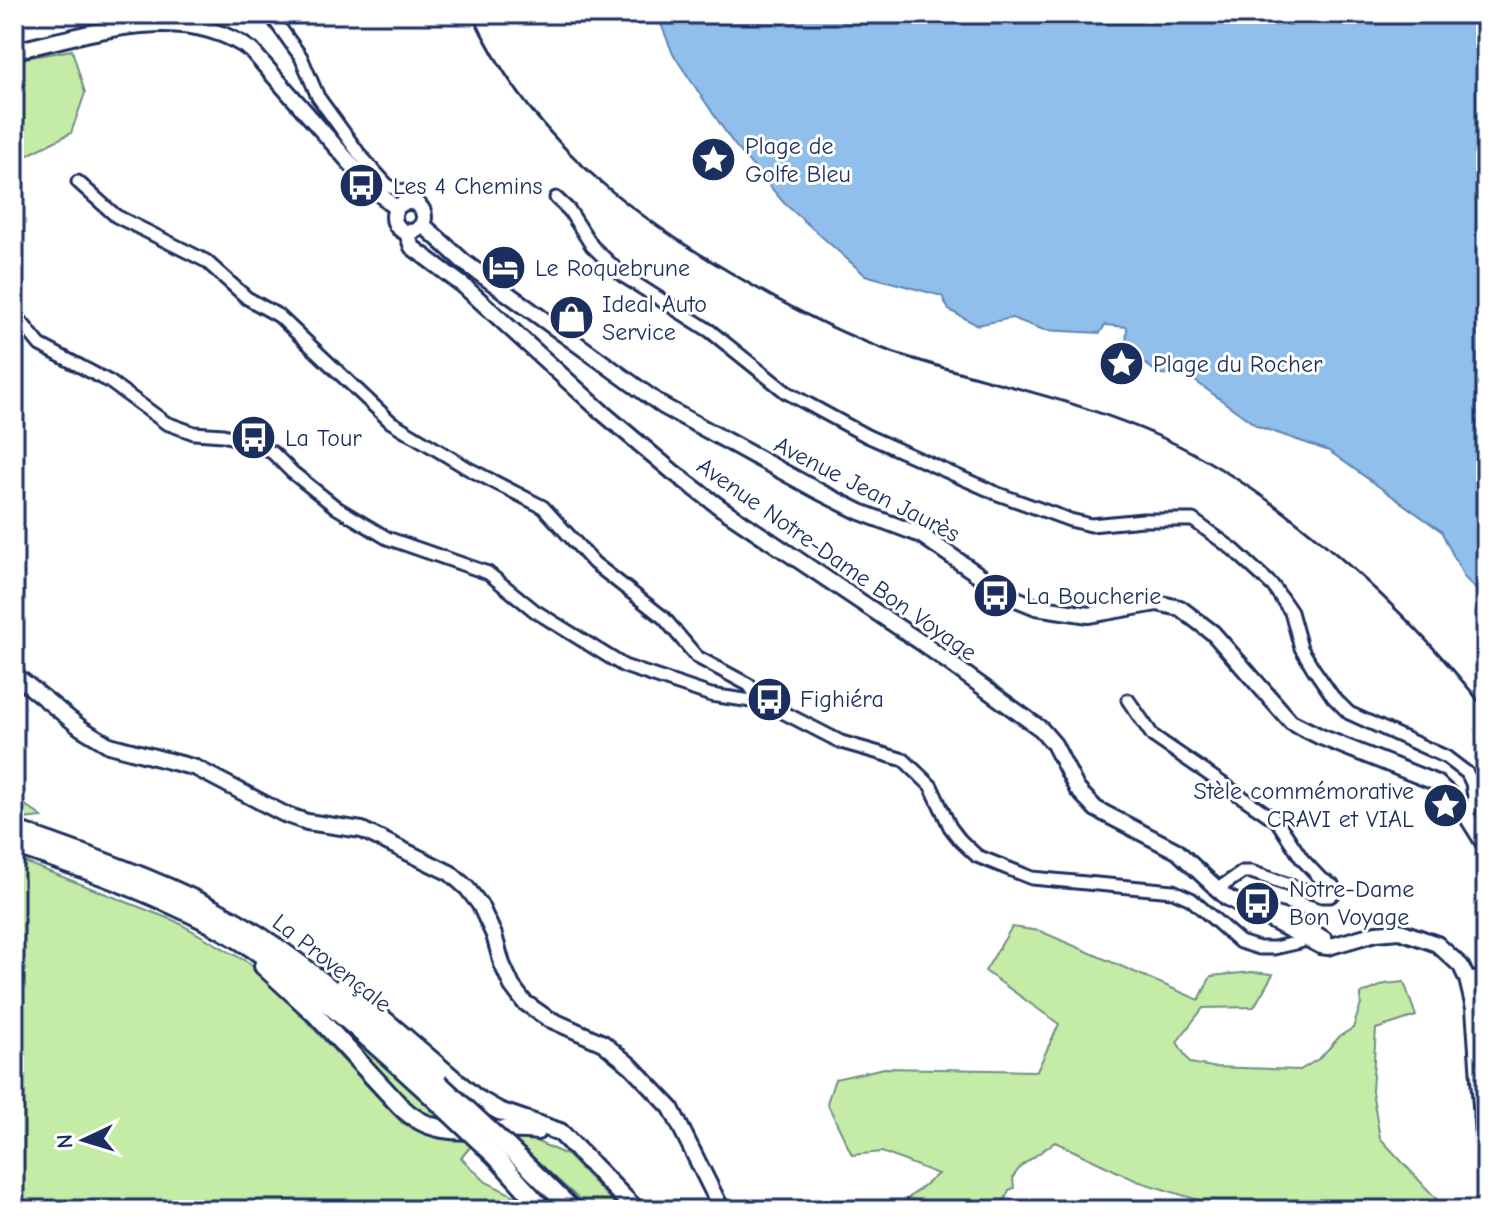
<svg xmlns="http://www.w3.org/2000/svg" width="1500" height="1224" font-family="'Comic Neue',sans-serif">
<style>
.green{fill:#c4eca7;stroke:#708e82;stroke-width:2}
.water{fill:#90bfeb;stroke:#6185b3;stroke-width:2}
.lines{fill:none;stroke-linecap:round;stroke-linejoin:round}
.minor-casing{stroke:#1b2f5e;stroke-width:17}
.major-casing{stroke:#1b2f5e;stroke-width:20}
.highway-casing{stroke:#1b2f5e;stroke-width:22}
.minor{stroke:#fff;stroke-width:11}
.major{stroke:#fff;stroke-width:14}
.highway{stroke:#fff;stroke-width:16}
.rail{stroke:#1b2f5e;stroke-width:3}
.highway-bridge-casing{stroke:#1b2f5e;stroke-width:22;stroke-linecap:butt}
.highway-bridge{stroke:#fff;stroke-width:16}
.labels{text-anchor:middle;stroke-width:6;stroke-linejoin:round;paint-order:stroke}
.poi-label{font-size:24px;fill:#1b2f5e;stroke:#fff;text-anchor:start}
.street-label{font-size:24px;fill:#1b2f5e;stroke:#fff}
</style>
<rect width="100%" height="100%" fill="#fff"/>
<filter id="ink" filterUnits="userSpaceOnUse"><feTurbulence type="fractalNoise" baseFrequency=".0125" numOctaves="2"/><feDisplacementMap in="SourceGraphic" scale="16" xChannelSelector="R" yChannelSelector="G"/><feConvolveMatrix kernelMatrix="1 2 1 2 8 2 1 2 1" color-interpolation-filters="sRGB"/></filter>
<g filter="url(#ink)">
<g class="green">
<path d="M72,50L85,93L71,133L14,162V60Z"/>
<path d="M14,797L42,817L14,820Z"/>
<path d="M14,858L175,921L249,963L282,995L402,1123L430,1135L461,1137L471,1146L461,1158L486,1182L521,1199L532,1210H14Z"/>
<path d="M1012,927L1040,931L1199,1000L1211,976L1252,972L1273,974L1254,1007L1203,1008L1177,1042L1190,1063L1212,1067L1300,1070L1320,1058L1340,1036L1353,1028L1361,1004V994L1385,984L1404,982L1416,1016L1376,1029L1372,1091L1380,1138L1442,1205L1443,1210H1208V1203L1137,1181L1055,1142L1021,1166L1013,1177L1014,1188L1009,1190L1004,1202L993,1210H901L906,1200L938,1174L882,1152L852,1155L827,1103L835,1079L884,1068L1037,1071L1059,1024L985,971Z"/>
<path d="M327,1017L388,1066L451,1127L408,1109Z"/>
<path d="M531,1139L567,1155L621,1210H591L514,1140Z"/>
</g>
<path class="water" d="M657,14H1486V600L1464,577L1441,531L1329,451L1257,426L1187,375L1159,374L1126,349L1127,327L1105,325L1100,333L1044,330L1012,318L977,325L949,310L942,296L865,275L784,203L733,143L673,54Z"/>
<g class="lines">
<defs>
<g id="minor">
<path d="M270,14L301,57L318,97L360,155L388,186L403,192L408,202"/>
<path d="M78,182L116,216L206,261L247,298L279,316L391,422L469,469L543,507L594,563L664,618L697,657L749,685L754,692V699"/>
<path d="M556,198L569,210L592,246L622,275L710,331L786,392L867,436L998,494L1070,520L1091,525L1143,520H1193L1234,550L1273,586L1291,612L1301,648L1313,668L1333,697L1349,713L1446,757L1467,773L1472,783L1474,797L1473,805L1466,814"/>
<path d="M14,313L40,345L110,382L166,423L194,433L223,435L256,444L273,453L292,472L337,508L387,538L488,573L535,611L624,666L711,695L765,703L841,742L904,760L931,786L950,827L960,840L977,856L1032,878L1173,891L1191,899L1240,942L1259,948H1274L1300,942L1302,938"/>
<path d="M1128,700L1153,736L1277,821L1302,859L1320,878L1333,886L1335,892L1330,896H1322L1251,872H1243L1216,890"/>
<path d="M1467,979L1486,977"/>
</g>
<g id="major">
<path d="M14,51C91,34 184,0 252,51L365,180L396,209"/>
<circle cx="409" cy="217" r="15"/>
<path d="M423,225L464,262L663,406L820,492L860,512L921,535L1009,596L1036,607L1089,615L1157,603L1180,608L1213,633L1291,722L1321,737L1437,783L1458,802L1486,847"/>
<path d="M407,233L412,247L464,286L603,413L673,472L721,508L922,643L1041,729L1054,744L1077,789L1096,809L1177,851L1226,897L1321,946L1328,947L1376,933L1400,931L1437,944L1461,966L1467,979L1474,1008L1486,1177"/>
<path d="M14,674L81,728L109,745L196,768L284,814L307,822L362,830L450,873L467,888L480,905L494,935L502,964L512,986L524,1002L547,1018L603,1043L631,1066L671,1108L722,1210"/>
<path d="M1260,910L1295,921L1324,939"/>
</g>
<g id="highway">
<path d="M14,829C88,856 166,881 234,920C310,963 374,1026 439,1083"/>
<path d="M14,845C77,867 141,888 201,919C286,962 357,1028 427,1092"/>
<path d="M263,966L315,1014L400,1106C441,1147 486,1123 537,1131"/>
<path d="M344,985L476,1098L499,1111L560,1132L636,1210"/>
<path d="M507,1146L573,1210"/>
<path d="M496,1157L544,1210"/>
</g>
</defs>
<use href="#minor" class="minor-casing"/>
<use href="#major" class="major-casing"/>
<use href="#highway" class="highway-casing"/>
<use href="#minor" class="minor"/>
<use href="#major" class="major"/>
<use href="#highway" class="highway"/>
<path class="rail" d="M472,14C529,136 624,211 738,277C787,306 838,333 892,352C982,382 1076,398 1163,438C1280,492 1407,609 1486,710"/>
<defs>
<g id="highway-bridge">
<path d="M439,1083L507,1146"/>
<path d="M427,1092L496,1157"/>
</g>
</defs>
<use href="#highway-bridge" class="highway-bridge-casing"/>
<use href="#highway-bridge" class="highway-bridge"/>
</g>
</g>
<defs>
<symbol id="sight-disc" viewBox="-11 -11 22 22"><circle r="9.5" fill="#1b2f5e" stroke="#fff"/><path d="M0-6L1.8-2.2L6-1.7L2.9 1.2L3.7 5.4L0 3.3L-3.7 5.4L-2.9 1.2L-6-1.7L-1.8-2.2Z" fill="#fff"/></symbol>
<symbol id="bus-disc" viewBox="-11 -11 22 22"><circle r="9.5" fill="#1b2f5e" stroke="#fff"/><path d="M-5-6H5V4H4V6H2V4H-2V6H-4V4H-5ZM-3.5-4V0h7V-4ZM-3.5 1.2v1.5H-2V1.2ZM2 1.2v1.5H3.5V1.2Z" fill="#fff"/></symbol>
<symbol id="hotel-disc" viewBox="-11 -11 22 22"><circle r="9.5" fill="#1b2f5e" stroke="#fff"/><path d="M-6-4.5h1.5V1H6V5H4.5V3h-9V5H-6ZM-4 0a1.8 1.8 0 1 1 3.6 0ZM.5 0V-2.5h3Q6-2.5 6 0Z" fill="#fff"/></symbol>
<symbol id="shop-disc" viewBox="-11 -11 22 22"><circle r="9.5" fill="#1b2f5e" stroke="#fff"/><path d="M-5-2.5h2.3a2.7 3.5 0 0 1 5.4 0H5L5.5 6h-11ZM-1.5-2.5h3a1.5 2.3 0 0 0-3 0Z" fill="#fff"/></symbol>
</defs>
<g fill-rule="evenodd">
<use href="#sight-disc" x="688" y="134" width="51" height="51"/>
<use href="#bus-disc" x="336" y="160" width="51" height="51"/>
<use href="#hotel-disc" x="478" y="242" width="51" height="51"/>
<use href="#shop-disc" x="546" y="292" width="51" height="51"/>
<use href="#sight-disc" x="1096" y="338" width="51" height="51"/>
<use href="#bus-disc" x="228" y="412" width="51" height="51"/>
<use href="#bus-disc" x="970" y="570" width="51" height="51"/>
<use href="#bus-disc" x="744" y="674" width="51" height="51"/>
<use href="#sight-disc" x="1420" y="780" width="51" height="51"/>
<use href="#bus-disc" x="1232" y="878" width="51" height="51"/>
</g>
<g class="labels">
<g class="poi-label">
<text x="745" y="154">Plage de<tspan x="745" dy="28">Golfe Bleu</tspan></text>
<text x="393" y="194">Les 4 Chemins</text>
<text x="535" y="276">Le Roquebrune</text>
<text x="602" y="312">Ideal Auto<tspan x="602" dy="28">Service</tspan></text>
<text x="1153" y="372">Plage du Rocher</text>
<text x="285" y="446">La Tour</text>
<text x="1026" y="604">La Boucherie</text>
<text x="800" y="707">Fighiéra</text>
<text x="1414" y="799" text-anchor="end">Stèle commémorative<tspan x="1414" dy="28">CRAVI et VIAL</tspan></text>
<text x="1289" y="897">Notre-Dame<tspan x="1289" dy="28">Bon Voyage</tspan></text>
</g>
<g class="street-label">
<text transform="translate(867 489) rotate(27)" y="8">Avenue Jean Jaurès</text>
<text transform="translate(837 559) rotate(35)" y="8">Avenue Notre-Dame Bon Voyage</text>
<text transform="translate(332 963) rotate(38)" y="8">La Provençale</text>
</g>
</g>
<rect width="1500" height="1224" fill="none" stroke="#fff" stroke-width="48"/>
<rect x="24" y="24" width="1452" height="1176" fill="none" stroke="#1b2f5e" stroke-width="3" filter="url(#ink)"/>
<g transform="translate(84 1140) rotate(266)" stroke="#ffffff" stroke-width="6" paint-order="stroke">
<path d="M0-6L14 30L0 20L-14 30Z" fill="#1b2f5e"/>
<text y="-12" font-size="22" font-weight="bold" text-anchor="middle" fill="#1b2f5e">N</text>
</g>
</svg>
